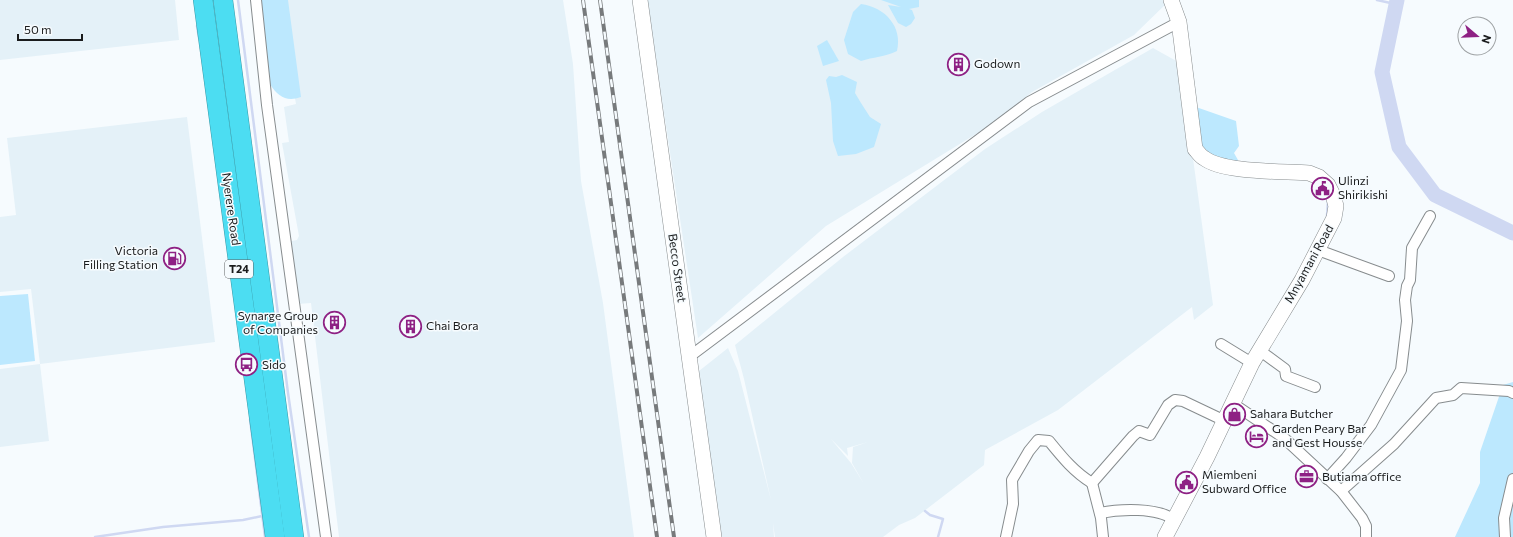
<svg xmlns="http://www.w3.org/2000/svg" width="1513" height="537" font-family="Commissioner,sans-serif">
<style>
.built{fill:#e4f1f8;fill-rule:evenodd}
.green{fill:#bce8fe}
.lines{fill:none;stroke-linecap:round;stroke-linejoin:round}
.stream{stroke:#cfd8f2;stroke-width:2.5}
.river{stroke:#cfd8f2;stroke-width:15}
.street-casing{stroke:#878c8e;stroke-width:12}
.secondary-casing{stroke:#878c8e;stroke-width:16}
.highway-casing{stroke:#3a99a7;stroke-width:20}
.street{stroke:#fff;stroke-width:10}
.secondary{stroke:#fff;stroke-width:15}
.highway{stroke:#4cddf2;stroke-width:19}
.rail-casing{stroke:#777a7c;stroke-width:4}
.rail{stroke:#f6fbfe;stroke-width:2.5;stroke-dasharray:8;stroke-linecap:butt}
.labels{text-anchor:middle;stroke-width:3;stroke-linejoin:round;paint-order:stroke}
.shield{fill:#f6fbfe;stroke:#5c5f60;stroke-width:1}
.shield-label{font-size:11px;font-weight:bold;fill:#1a1c1d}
.poi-label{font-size:12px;fill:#1a1c1d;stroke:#f6fbfe;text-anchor:start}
.street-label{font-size:12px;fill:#1a1c1d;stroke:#f6fbfe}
</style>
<rect width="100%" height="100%" fill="#f6fbfe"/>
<g class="built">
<path d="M0,0H175L179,40L0,60Z"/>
<path d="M278,0H563L573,64L581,181L603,303L634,537H339L311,303L297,304L287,242L297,240L299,236L282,143L289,142L284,107L296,104Z"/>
<path d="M647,0H1170L1134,35L1032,92L994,123L826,226L698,338Z"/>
<path d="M1153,48L1180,63L1213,305L1194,320L1192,307L1058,410L985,450L984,465L915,518L899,525L883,537H775L773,523L774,537H720L699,371L728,348L738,371L771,500L744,379L735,345L843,257L985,149L1042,112ZM831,439L848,456L847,448L868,442L853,447L852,463L864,484L851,463Z"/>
<path d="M187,117L215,342L40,364L49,441L0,447V369L40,364L31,289L0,292V217L16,215L7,138Z"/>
</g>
<g class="green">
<path d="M259,0H288L301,97C287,102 278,97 270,84C266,77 261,13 259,0Z"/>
<path d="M881,0H919V7L909,9L912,10L915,18L911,24L906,27L898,23L888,5L901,7Z"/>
<path d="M861,4C885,7 903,27 897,51C885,57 873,57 861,61L848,54L844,40L853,12Z"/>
<path d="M827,40L839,61L823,66L817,46Z"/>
<path d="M842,75L857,82L855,93L861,103L870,117L881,124L874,147L856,154L838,156L833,141L831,103L826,80L829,76L836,77Z"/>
<path d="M1196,107L1236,121L1239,146L1234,153L1238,160L1234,164L1212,161L1201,146Z"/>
<path d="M28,294L35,361L0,365V296Z"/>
<path d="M1513,382V537H1455L1480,483V452L1503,385Z"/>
</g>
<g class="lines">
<g class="stream">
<path d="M238,0L288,393L309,537"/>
<path d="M1377,0L1395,4"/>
<path d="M197,26L199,38"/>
<path d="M1327,216L1328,201"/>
<path d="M250,419L265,537"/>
<path d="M925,511L930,515L943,519L938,537"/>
<path d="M95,537L163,527L243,520L262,516"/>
</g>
<path class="river" d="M1397,0L1382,72L1399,147L1435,195L1513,233"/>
<defs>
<g id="street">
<path d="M256,0L267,105L326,537"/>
<path d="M1318,250L1389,276"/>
<path d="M1221,344L1252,363"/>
<path d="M1259,350L1285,369L1286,376L1315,387"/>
<path d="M689,357L1029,102L1179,22"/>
<path d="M1232,403L1284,438L1341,491L1362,518L1366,526V537"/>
<path d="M1327,479L1346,458L1371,425L1401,370L1407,321L1405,300L1407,286L1410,280L1412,248L1430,216"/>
<path d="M1092,483L1133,436L1139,431L1150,435L1168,405L1175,400L1183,401L1223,420"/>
<path d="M1092,483L1101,518L1103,537"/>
<path d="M1341,491L1394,444L1436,398L1453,395L1461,388L1509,391L1513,393"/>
<path d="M1100,513C1119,509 1158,507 1174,520"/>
<path d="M1006,537L1013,504L1012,480L1029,451L1038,440L1049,441C1062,457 1074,472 1092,483"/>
<path d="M1505,537L1504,518L1513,479"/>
</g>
<g id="secondary">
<path d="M640,0L714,537"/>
<path d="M1165,537L1207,457L1252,363L1302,280L1334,218L1336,206L1333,195L1328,185L1319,177L1309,173C1284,171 1223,173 1204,158C1200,156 1198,152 1195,149L1179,22L1171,0"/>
</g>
<g id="highway">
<path d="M203,0L275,537"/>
<path d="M223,0L294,537"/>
</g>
</defs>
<use href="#street" class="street-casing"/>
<use href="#secondary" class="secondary-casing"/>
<use href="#highway" class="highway-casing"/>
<use href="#street" class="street"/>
<use href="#secondary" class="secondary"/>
<use href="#highway" class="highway"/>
<defs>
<g id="rail">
<path d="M583,0L657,537"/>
<path d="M600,0L674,537"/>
</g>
</defs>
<use href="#rail" class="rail-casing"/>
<use href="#rail" class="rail"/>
</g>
<defs>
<symbol id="building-ring" viewBox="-11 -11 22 22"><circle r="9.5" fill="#f6fbfe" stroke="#8e2184" stroke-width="1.5"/><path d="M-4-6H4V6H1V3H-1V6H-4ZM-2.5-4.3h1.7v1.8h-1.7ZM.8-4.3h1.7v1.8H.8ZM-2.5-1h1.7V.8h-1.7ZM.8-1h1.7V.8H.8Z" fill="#8e2184"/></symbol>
<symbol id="civic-ring" viewBox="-11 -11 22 22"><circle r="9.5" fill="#f6fbfe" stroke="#8e2184" stroke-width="1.5"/><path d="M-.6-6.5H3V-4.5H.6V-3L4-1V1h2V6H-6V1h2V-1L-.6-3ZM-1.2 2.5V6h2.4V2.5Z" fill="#8e2184"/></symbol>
<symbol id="fuel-ring" viewBox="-11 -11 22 22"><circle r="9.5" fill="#f6fbfe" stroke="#8e2184" stroke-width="1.5"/><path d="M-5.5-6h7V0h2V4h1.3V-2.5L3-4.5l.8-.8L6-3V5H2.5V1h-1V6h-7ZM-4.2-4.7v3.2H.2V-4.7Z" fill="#8e2184"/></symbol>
<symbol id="bus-ring" viewBox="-11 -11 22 22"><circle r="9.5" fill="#f6fbfe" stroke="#8e2184" stroke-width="1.5"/><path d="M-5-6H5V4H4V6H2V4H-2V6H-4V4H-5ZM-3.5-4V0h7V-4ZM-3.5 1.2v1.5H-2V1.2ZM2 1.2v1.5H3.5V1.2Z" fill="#8e2184"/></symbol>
<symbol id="shop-ring" viewBox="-11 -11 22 22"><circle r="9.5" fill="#f6fbfe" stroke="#8e2184" stroke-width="1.5"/><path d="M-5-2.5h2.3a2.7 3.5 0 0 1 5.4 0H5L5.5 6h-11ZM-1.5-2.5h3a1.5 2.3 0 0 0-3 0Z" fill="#8e2184"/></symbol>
<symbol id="hotel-ring" viewBox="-11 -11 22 22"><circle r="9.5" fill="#f6fbfe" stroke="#8e2184" stroke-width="1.5"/><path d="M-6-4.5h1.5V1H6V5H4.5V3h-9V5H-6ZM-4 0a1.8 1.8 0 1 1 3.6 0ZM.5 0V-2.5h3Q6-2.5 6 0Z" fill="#8e2184"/></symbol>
<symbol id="office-ring" viewBox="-11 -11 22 22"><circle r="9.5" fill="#f6fbfe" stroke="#8e2184" stroke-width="1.5"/><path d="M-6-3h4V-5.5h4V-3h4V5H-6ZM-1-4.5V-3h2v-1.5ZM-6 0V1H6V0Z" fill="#8e2184"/></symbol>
</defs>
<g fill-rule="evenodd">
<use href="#building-ring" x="946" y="52" width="25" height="25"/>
<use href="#civic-ring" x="1310" y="176" width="25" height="25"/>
<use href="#fuel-ring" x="162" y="246" width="25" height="25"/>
<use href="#building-ring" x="322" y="310" width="25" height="25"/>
<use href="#building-ring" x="398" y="314" width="25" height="25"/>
<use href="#bus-ring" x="234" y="352" width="25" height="25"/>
<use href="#shop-ring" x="1222" y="402" width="25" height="25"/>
<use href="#hotel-ring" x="1244" y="424" width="25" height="25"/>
<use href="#office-ring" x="1294" y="464" width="25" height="25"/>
<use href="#civic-ring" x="1174" y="470" width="25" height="25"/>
</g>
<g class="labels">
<rect class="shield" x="225" y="260" width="28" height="18" rx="3"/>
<g class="shield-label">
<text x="239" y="273">T24</text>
</g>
<g class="poi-label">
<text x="974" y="68">Godown</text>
<text x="1338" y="185">Ulinzi<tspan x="1338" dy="14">Shirikishi</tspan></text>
<text x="158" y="255" text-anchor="end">Victoria<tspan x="158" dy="14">Filling Station</tspan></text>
<text x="318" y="320" text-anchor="end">Synarge Group<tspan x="318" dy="14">of Companies</tspan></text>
<text x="426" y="330">Chai Bora</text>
<text x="262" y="369">Sido</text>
<text x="1250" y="418">Sahara Butcher</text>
<text x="1272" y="433">Garden Peary Bar<tspan x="1272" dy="14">and Gest Housse</tspan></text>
<text x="1202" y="479">Miembeni<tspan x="1202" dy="14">Subward Office</tspan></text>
<text x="1322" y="481">Butiama office</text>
</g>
<g class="street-label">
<text transform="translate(231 209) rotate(82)" y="4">Nyerere Road</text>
<text transform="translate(1309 264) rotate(-61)" y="4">Mnyamani Road</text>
<text transform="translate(677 268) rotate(82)" y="4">Becco Street</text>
</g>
</g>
<g transform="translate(1477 36) rotate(109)"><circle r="19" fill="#f6fbfe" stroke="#9ea2a4"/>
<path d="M0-3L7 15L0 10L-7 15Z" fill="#8e2184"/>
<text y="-6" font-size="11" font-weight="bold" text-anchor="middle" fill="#1a1c1d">N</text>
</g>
<path d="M18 34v6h64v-6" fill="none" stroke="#1a1c1d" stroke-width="2"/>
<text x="24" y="34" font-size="12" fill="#1a1c1d" stroke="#f6fbfe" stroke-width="3" paint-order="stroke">50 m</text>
</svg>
